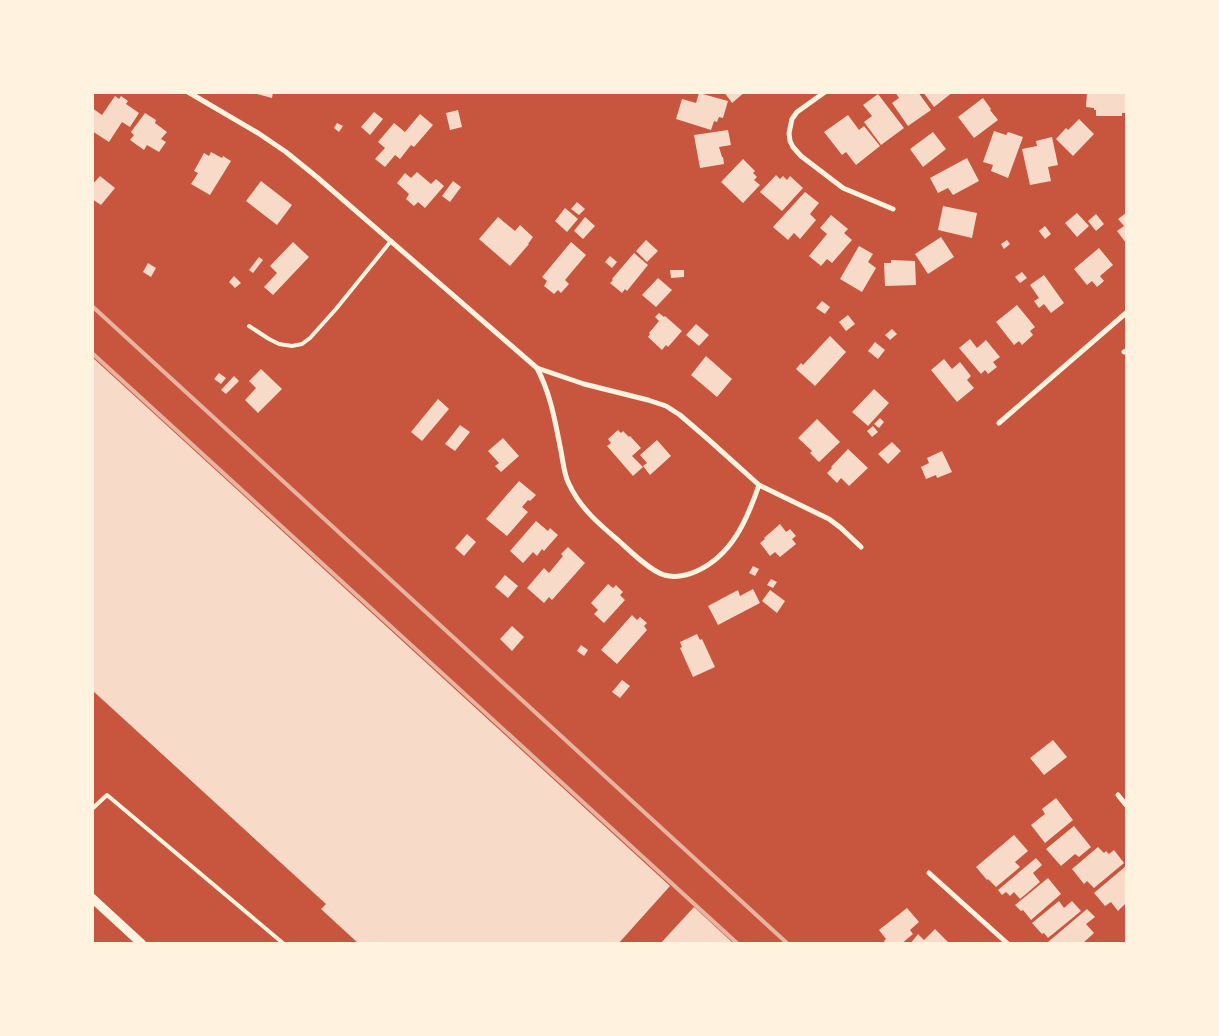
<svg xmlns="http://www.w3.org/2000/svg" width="1219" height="1036" font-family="'Titillium Web',sans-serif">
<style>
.building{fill:#f7dbc8}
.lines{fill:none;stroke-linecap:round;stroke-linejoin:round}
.service{stroke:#fff3e0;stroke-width:4}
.minor{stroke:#fff3e0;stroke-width:5}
.tertiary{stroke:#fff3e0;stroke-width:9}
.rail{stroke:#e9b49f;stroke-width:4}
</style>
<rect width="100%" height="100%" fill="#c8553d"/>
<g class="building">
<path d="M257,92H273L272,98L257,94Z"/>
<path d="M724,92H745L732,103Z"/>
<path d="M895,92H918L931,110L908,126L892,103L899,98Z"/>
<path d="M923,92H953L934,107Z"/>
<path d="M1087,92H1126V113H1122V116H1096V110H1094V108L1086,107Z"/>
<path d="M699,93L728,101L723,118L719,117L717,122L714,121L711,130L676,119L682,99L696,103Z"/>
<path d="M878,94L904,128L881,145L864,122L872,116L863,105Z"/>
<path d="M115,96L119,99L121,96L128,101L126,104L139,113L130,127L122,122L109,142L92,131V108L102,115Z"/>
<path d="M983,98L991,109L990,110L998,120L974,138L958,117Z"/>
<path d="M458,110L462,127L450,130L446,113Z"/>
<path d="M374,112L383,119L370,135L361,127Z"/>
<path d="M145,113L156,120L155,123L167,132L161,139L166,142L159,152L147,145L144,150L130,140L134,135L131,132Z"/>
<path d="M420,114L433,125L414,147L411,145L400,159L395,155L385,167L375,159L385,148L378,142L394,123L405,132Z"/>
<path d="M848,115L859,130L864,126L880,146L856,165L846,152L842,155L824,132Z"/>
<path d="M1079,119L1094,134L1073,156L1056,139L1066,128L1068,130Z"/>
<path d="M337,123L343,126L339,132L334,128Z"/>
<path d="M728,130L731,145L719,147L722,157H723L724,164L700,168L694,135Z"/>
<path d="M994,131L1006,135L1008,132L1023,137L1008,178L991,171L993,165L983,162Z"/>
<path d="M933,132L946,149L923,167L910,149Z"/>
<path d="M1052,137L1058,165L1048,167L1051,181L1030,185L1022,149L1037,146L1036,141Z"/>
<path d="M211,152L222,158L223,156L231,161L210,195L191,184L198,173L194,171L204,153L209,156Z"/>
<path d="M967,158L979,181L953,195L948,188L938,193L930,178Z"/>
<path d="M743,159L755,171L753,173L757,177L754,180L760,185L743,203L721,182Z"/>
<path d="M417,172L431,184L436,179L444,186L425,208L418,202L414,206L406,199L409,194L397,183L405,173L411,178Z"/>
<path d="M776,175L780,179L783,176L787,180L790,176L803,188L782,211L760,192Z"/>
<path d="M100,176L115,188L101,205L92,199V185Z"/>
<path d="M261,181L292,205L277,225L246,201Z"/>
<path d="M453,181L461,187L450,202L442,196Z"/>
<path d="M805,192L819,203L810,214L816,220L800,239L794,233L788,240L773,227Z"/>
<path d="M577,202L585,209L579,215L571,209Z"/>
<path d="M943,206L977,213L972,238L938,230Z"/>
<path d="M565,208L578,219L567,232L555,221Z"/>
<path d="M1077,213L1089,226L1077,237L1065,223Z"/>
<path d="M1126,213V243L1117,231L1124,226L1118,219Z"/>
<path d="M1096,214L1104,224L1096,231L1088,221Z"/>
<path d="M831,215L848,229L844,233L852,240L832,263L827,259L821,266L809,256L827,234L820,228Z"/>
<path d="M498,217L515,231L520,225L533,237L528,244H529L510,266L479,239Z"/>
<path d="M585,217L595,226L583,239L574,231Z"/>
<path d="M1045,226L1051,234L1045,239L1039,231Z"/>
<path d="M941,237L954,257L928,274L915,254Z"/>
<path d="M646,240L658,251L647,262L636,251Z"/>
<path d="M1007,240L1010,244L1004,249L1001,244Z"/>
<path d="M293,242L309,257L273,295L264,287L277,273L270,266Z"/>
<path d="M571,242L586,255L565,280L569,284L561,293L558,290L554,294L544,286L547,281L542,277Z"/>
<path d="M859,246L873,254L868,262L876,268L862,292L840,279Z"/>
<path d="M1099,248L1113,265L1100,276L1104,281L1097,287L1092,281L1087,285L1074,269Z"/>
<path d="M634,253L648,265L627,291L625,289L622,293L610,283L613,280L612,279Z"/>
<path d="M610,256L617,262L612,268L605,262Z"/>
<path d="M259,257L263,260L253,273L249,270Z"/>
<path d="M891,260L915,261L916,285L885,286L884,263H891Z"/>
<path d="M148,263L156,268L151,277L143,272Z"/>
<path d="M670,270H684V277L671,278Z"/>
<path d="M1022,272L1027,278L1020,283L1015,277Z"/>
<path d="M1044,275L1064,303L1051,313L1044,304L1039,308L1034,301L1039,298L1030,285Z"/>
<path d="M234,276L241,283L235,288L229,282Z"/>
<path d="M658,278L672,290L656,307L642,295Z"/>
<path d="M822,301L830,307L825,314L816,308Z"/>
<path d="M1017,305L1035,327L1030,331L1033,335L1022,345L1019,341L1014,345L996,322Z"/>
<path d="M659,313L664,317L665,316L682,331L668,347L666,345L662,350L648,337L650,334L649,333L659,321L655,317Z"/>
<path d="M848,315L855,324L846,331L839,322Z"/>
<path d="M696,324L709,335L699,346L686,335Z"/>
<path d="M892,329L897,334L890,340L885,335Z"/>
<path d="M830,336L846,352L815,386L796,369L801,363L803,365Z"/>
<path d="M970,339L977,348L986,340L1000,357L993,362L997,367L988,374L985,370L981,374L959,348Z"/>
<path d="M875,342L885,350L878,359L868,351Z"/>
<path d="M706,356L732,379L717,397L691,375Z"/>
<path d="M92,357L670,886L618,944H359L321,909L326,904L92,690Z"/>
<path d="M944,359L952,369L960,362L971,376L967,380L974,388L957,402L931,370Z"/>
<path d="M261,369L282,389L258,413L245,400L256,388L249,381Z"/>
<path d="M219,373L226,378L221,384L214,379Z"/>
<path d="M234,376L239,381L226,394L221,390Z"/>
<path d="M874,389L889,403L868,426L852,412Z"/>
<path d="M438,399L449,409L422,441L411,432Z"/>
<path d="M880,418L884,422L879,428L874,424Z"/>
<path d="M817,419L840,442L819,462L810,453L812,451L798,438Z"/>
<path d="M460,425L470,432L455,451L445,444Z"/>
<path d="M873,426L878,432L872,437L867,431Z"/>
<path d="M618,430L621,433L623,431L629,437L630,436L641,448L632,456L643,467L633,476L607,446L611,443L608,439Z"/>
<path d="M503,438L519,456L501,472L495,466L499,463L488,451Z"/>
<path d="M657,440L671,456L650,475L643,466L647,463L640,455Z"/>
<path d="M892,442L901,451L888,464L878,454Z"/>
<path d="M848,449L868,468L849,486L841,478L837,483L827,473L832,468L831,467Z"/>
<path d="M942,451L952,472L937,478L936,475L926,479L921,467L929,463L927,458Z"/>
<path d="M519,481L536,495L530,501L528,500L522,507L528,512L507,536L486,519Z"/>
<path d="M536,521L548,531L550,528L558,535L544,551L542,549L537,556L533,552L523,563L510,551Z"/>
<path d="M780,524L786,532L790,529L796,536L792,539L796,544L780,557L775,552L770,556L760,543L765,539L764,538Z"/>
<path d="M467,534L476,542L464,556L455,548Z"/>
<path d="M568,547L585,563L552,600L549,597L544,603L527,588L544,568L549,573L563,556L561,554Z"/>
<path d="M753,566L759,569L755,576L749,573Z"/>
<path d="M505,575L518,586L508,598L495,587Z"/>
<path d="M771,579L777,582L773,588L767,585Z"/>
<path d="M608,584L613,588L616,585L623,592L620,595L625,600L604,623L594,614L598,610L591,603Z"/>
<path d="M753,589L760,603L718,625L708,606L738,590L740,596Z"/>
<path d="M770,590L785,601L777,613L762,601Z"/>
<path d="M632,615L637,620L640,617L647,623L644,626L647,630L617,664L601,650Z"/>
<path d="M512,626L524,637L512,651L500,639Z"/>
<path d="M697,634L700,640L702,639L715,667L693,677L680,648L682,647L680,642Z"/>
<path d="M581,645L588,650L584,656L577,651Z"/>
<path d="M622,680L630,686L620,698L612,692Z"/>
<path d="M1053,740L1067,757L1044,775L1030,758Z"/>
<path d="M1056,798L1073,820L1045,843L1031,825L1045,814L1042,809Z"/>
<path d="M1074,826L1091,847L1079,857L1075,854L1061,866L1046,849Z"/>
<path d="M1014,835L1028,851L1015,862L1020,867L996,887L988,879L987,880L976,867Z"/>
<path d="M1098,847L1104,853L1106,851L1109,854L1114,850L1124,863L1094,888L1087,881L1084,884L1072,869Z"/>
<path d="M1036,858L1042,865L1033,873L1040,882L1020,899L1014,892L1010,896L1006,892L1002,895L998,890Z"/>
<path d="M1126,866V903L1118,911L1111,902L1105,906L1094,893Z"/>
<path d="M1048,878L1061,894L1031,920L1023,910L1021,911L1015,905Z"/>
<path d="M1059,901L1064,908L1072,901L1081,911L1048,938L1044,933L1042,934L1032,923Z"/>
<path d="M694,907L734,944H660Z"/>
<path d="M907,908L919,922L910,930L913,934L901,944H886L884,941L886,939L879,930Z"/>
<path d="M1087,909L1095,917L1086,924L1094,933L1082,944H1049L1048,942Z"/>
<path d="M935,929L948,942L946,944H910L918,934L924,940Z"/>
</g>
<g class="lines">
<g class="service">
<path d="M249,326L269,339L279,344L292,346L302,344L310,338L336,309L391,241"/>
<path d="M92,809L107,795L284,944"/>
</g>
<g class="minor">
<path d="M188,92L258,133L286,152L318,178L537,368L584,384L648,400L666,406L680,415L709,440L759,485L829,519L841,528L861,547"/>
<path d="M825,92L797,112L792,119L789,133L790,141L793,147L801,156L843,188L893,209"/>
<path d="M1124,352L1126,351"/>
<path d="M537,368C551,395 555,421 561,451C563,461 564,475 569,484C580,508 599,524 619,541C630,551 649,570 664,575C675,578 686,576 697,571C732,555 747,520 759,485"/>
<path d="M999,423L1126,313"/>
<path d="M1118,795L1126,805"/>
<path d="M929,873L1008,944"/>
</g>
<path class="tertiary" d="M92,898L142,944"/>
<g class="rail">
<path d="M92,306L788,944"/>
<path d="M92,353L738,944"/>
</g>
</g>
<rect width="1219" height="1036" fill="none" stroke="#fff3e0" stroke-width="188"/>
</svg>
